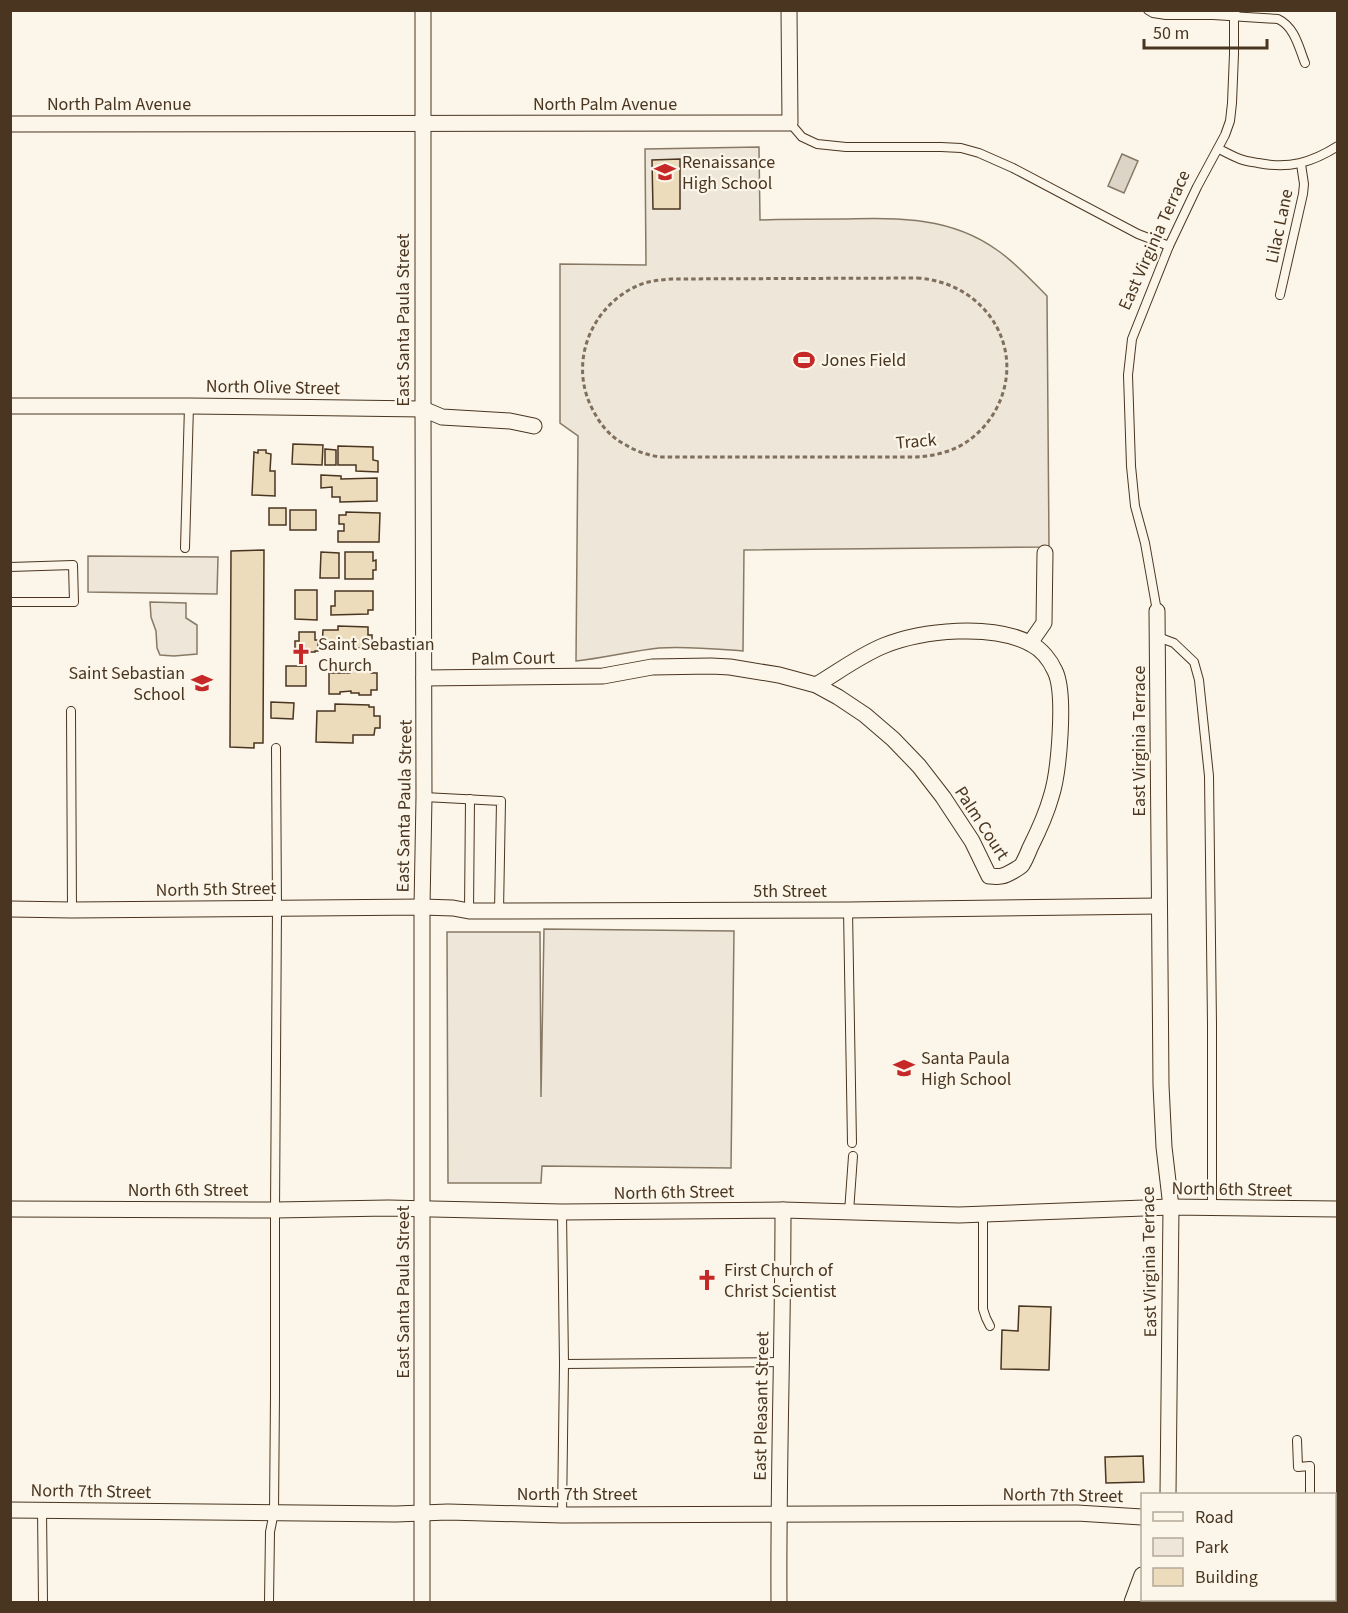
<svg xmlns="http://www.w3.org/2000/svg" width="1348" height="1613" font-family="'Source Sans 3',sans-serif">
<style>
.green{fill:#ede6d9;stroke:#887966;stroke-width:1.5}
.water{fill:#dcd4c6;stroke:#887966;stroke-width:1.5}
.building{fill:#ecdcbc;stroke:#4a3520;stroke-width:1.5}
.lines{fill:none;stroke-linecap:round;stroke-linejoin:round}
.service-casing{stroke:#4a3520;stroke-width:10}
.minor-casing{stroke:#4a3520;stroke-width:17}
.path{stroke:#7f6f5c;stroke-width:3;stroke-dasharray:4.5 3;stroke-linecap:butt}
.service{stroke:#fbf6e9;stroke-width:8}
.minor{stroke:#fbf6e9;stroke-width:15}
.labels{text-anchor:middle;stroke-width:4.5;stroke-linejoin:round;paint-order:stroke}
.street-label{font-size:18px;fill:#4a3520;stroke:#fbf6e9}
.poi-label{font-size:18px;fill:#4a3520;stroke:#fbf6e9;text-anchor:start}
</style>
<rect width="100%" height="100%" fill="#fbf6e9"/>
<g class="green">
<path d="M759,147L760,220C787,219 815,219 842,219C897,218 950,216 997,250C1016,263 1031,280 1047,296L1049,547L744,550L743,651C716,649 687,646 659,648C631,651 604,658 576,661L578,436L560,423V264L646,265L645,149Z"/>
<path d="M88,556L218,557L217,594L88,592Z"/>
<path d="M150,602L186,603V618L197,625V654L174,656L160,655L157,648L156,631L151,617Z"/>
<path d="M544,929L734,931L731,1168L542,1166L541,1183H448L447,932H540L541,1097Z"/>
</g>
<path class="water" d="M1122,154L1138,161L1124,193L1108,186Z"/>
<g class="building">
<path d="M680,159V209H653L652,160Z"/>
<path d="M293,444L323,445L322,465L292,464Z"/>
<path d="M338,446L373,447V460L378,461V472L356,471V465H338Z"/>
<path d="M325,449L336,450V465H325Z"/>
<path d="M258,450H266V453L271,454L270,471H275V496L252,495L254,452L258,453Z"/>
<path d="M321,475L341,476V479L377,478V501L340,502V497H332V487L321,488Z"/>
<rect x="269" y="508" width="17" height="17"/>
<rect x="290" y="510" width="26" height="20"/>
<path d="M346,512L380,513L379,542H338V531H344V524H339V515H346Z"/>
<path d="M264,550L263,743H254V748L230,747L231,551Z"/>
<path d="M321,552L339,553V578H320Z"/>
<path d="M345,552H373V561L376,560V570H373V579H345Z"/>
<path d="M295,590H317V620L295,619Z"/>
<path d="M335,591H373V610H368V614L331,615V606H335Z"/>
<path d="M338,626L368,627V635H372V648L322,647L323,630H338Z"/>
<path d="M299,632H315V640H318V651H315V652H295V641H299Z"/>
<rect x="286" y="666" width="20" height="20"/>
<path d="M350,669H371V673H377V690H371V695H359V693H351V691L340,692V694H329V673H350Z"/>
<path d="M271,702L294,703L293,719L271,718Z"/>
<path d="M335,704L369,705V707H374V716H380V728H375L374,735H353V743L316,742L317,711H335Z"/>
<path d="M1019,1306L1051,1307L1049,1370L1001,1369L1002,1330L1018,1331Z"/>
<path d="M1143,1456L1144,1482L1106,1483L1105,1457Z"/>
</g>
<g class="lines">
<defs>
<g id="service">
<path d="M1148,10L1153,13L1166,15H1213L1278,19C1295,27 1299,48 1305,63"/>
<path d="M790,123L802,137L817,144L846,147H941L961,148L979,153L1013,168L1138,234L1169,246"/>
<path d="M1219,149C1225,152 1232,156 1240,159C1245,161 1252,162 1258,163C1289,169 1311,163 1338,146"/>
<path d="M1280,295L1303,194L1304,184L1301,164"/>
<path d="M185,548L189,406"/>
<path d="M10,567L73,565L74,602H10"/>
<path d="M1157,611L1145,543L1135,506L1131,466L1128,375L1132,339L1169,246L1197,187L1225,135L1230,121L1232,103L1234,54V17L1236,10"/>
<path d="M1158,637L1174,643L1194,662L1199,680L1209,776L1212,1024V1208"/>
<path d="M71,711L72,910"/>
<path d="M424,797L501,801L499,911"/>
<path d="M848,910L852,1143"/>
<path d="M469,911L470,799"/>
<path d="M849,1212L853,1156"/>
<path d="M983,1214V1309L986,1318L990,1326"/>
<path d="M564,1364L782,1362"/>
<path d="M1297,1440L1298,1467L1310,1466V1494"/>
<path d="M42,1510L43,1602"/>
<path d="M562,1515L564,1364L562,1212"/>
<path d="M1284,1600V1602"/>
<path d="M269,1602L270,1532L274,1512L275,1395V1210L277,908L276,748"/>
<path d="M1214,1602V1600"/>
</g>
<g id="minor">
<path d="M10,124L790,123L789,10"/>
<path d="M10,406H189L423,409L442,417L510,421L534,426"/>
<path d="M1157,611L1161,1085L1164,1147L1171,1207L1168,1494"/>
<path d="M1030,643L1044,623L1045,553"/>
<path d="M424,678L603,676L652,667L711,666L730,667L779,675L816,685L838,697L865,715L893,739L919,766L943,797L972,841L989,876C993,876 999,877 1002,876C1007,875 1019,868 1022,865C1025,860 1028,853 1030,848C1038,832 1046,815 1051,797C1059,773 1066,693 1055,671C1050,660 1041,649 1031,644C993,623 922,630 883,646C859,656 838,672 816,685"/>
<path d="M10,909L72,910L422,907L453,908L469,911L848,910L1159,906"/>
<path d="M10,1209L275,1210L388,1208L562,1212L783,1210L959,1215L1171,1207L1338,1209"/>
<path d="M10,1510L396,1514L448,1512L562,1515L1077,1513L1142,1517"/>
<path d="M422,1602V907L424,797L423,409V10"/>
<path d="M779,1602C778,1472 783,1341 783,1210"/>
<path d="M1132,1602L1142,1575"/>
</g>
</defs>
<use href="#service" class="service-casing"/>
<use href="#minor" class="minor-casing"/>
<path class="path" d="M917,278C986,282 1030,351 994,413C983,431 966,446 945,452C933,456 921,457 909,457H660C648,455 637,452 626,445C612,438 601,426 594,412C567,365 590,306 639,285C649,281 660,280 671,279Z"/>
<use href="#service" class="service"/>
<use href="#minor" class="minor"/>
</g>
<defs>
<symbol id="school-bare" viewBox="-9 -9 18 18"><path d="M0-5L7-2L0 1L-7-2ZM-4 1L0 2.5L4 1V4Q0 6-4 4Z" fill="#c62828" stroke="#fbf6e9" stroke-width="2.5" paint-order="stroke"/></symbol>
<symbol id="stadium-bare" viewBox="-9 -9 18 18"><path d="M0-5a6.5 5 0 1 0 0 10a6.5 5 0 1 0 0-10ZM-3.5-1.8h7v3.6h-7Z" fill="#c62828" stroke="#fbf6e9" stroke-width="2.5" paint-order="stroke"/></symbol>
<symbol id="church-bare" viewBox="-9 -9 18 18"><path d="M-1.2-6h2.4v3.5h3.3v2.4h-3.3V6h-2.4V-.1h-3.3v-2.4h3.3Z" fill="#c62828" stroke="#fbf6e9" stroke-width="2.5" paint-order="stroke"/></symbol>
</defs>
<g fill-rule="evenodd">
<use href="#school-bare" x="650" y="157" width="30" height="30"/>
<use href="#stadium-bare" x="789" y="345" width="30" height="30"/>
<use href="#church-bare" x="286" y="639" width="30" height="30"/>
<use href="#school-bare" x="187" y="668" width="30" height="30"/>
<use href="#school-bare" x="889" y="1053" width="30" height="30"/>
<use href="#church-bare" x="692" y="1265" width="30" height="30"/>
</g>
<g class="labels">
<g class="street-label">
<text x="119" y="110">North Palm Avenue</text>
<text x="605" y="110">North Palm Avenue</text>
<text transform="translate(1279 226) rotate(-78)" y="6">Lilac Lane</text>
<text transform="translate(1154 240) rotate(-66)" y="6">East Virginia Terrace</text>
<text transform="translate(403 320) rotate(-90)" y="6">East Santa Paula Street</text>
<text transform="translate(273 387) rotate(1)" y="6">North Olive Street</text>
<text transform="translate(916 441) rotate(-5)" y="6">Track</text>
<text transform="translate(513 658) rotate(-1)" y="6">Palm Court</text>
<text transform="translate(1139 741) rotate(-90)" y="6">East Virginia Terrace</text>
<text transform="translate(404 806) rotate(-89)" y="6">East Santa Paula Street</text>
<text transform="translate(982 823) rotate(57)" y="6">Palm Court</text>
<text transform="translate(216 889) rotate(-1)" y="6">North 5th Street</text>
<text x="790" y="897">5th Street</text>
<text transform="translate(1232 1189) rotate(1)" y="6">North 6th Street</text>
<text x="188" y="1196">North 6th Street</text>
<text transform="translate(674 1192) rotate(-1)" y="6">North 6th Street</text>
<text transform="translate(1149 1262) rotate(-91)" y="6">East Virginia Terrace</text>
<text transform="translate(403 1292) rotate(-90)" y="6">East Santa Paula Street</text>
<text transform="translate(761 1406) rotate(-89)" y="6">East Pleasant Street</text>
<text transform="translate(91 1491) rotate(1)" y="6">North 7th Street</text>
<text x="577" y="1500">North 7th Street</text>
<text transform="translate(1063 1495) rotate(1)" y="6">North 7th Street</text>
</g>
<g class="poi-label">
<text x="682" y="168">Renaissance<tspan x="682" dy="21">High School</tspan></text>
<text x="821" y="366">Jones Field</text>
<text x="318" y="650">Saint Sebastian<tspan x="318" dy="21">Church</tspan></text>
<text x="185" y="679" text-anchor="end">Saint Sebastian<tspan x="185" dy="21">School</tspan></text>
<text x="921" y="1064">Santa Paula<tspan x="921" dy="21">High School</tspan></text>
<text x="724" y="1276">First Church of<tspan x="724" dy="21">Christ Scientist</tspan></text>
</g>
</g>
<rect width="1348" height="1613" fill="none" stroke="#4a3520" stroke-width="24"/>
<rect x="1141" y="1493" width="195" height="108" fill="#fbf6e9" stroke="#b4a999" stroke-width="1.5"/>
<rect x="1153" y="1512" width="30" height="9" fill="#fbf6e9" stroke="#b4a999" stroke-width="1.5"/>
<text x="1195" y="1523" font-size="18" fill="#4a3520">Road</text>
<rect x="1153" y="1538" width="30" height="18" fill="#ede6d9" stroke="#b4a999" stroke-width="1.5"/>
<text x="1195" y="1553" font-size="18" fill="#4a3520">Park</text>
<rect x="1153" y="1568" width="30" height="18" fill="#ecdcbc" stroke="#b4a999" stroke-width="1.5"/>
<text x="1195" y="1583" font-size="18" fill="#4a3520">Building</text>
<path d="M1144 39v9h123v-9" fill="none" stroke="#4a3520" stroke-width="3"/>
<text x="1153" y="39" font-size="18" fill="#4a3520" stroke="#fbf6e9" stroke-width="4.5" paint-order="stroke">50 m</text>
</svg>
